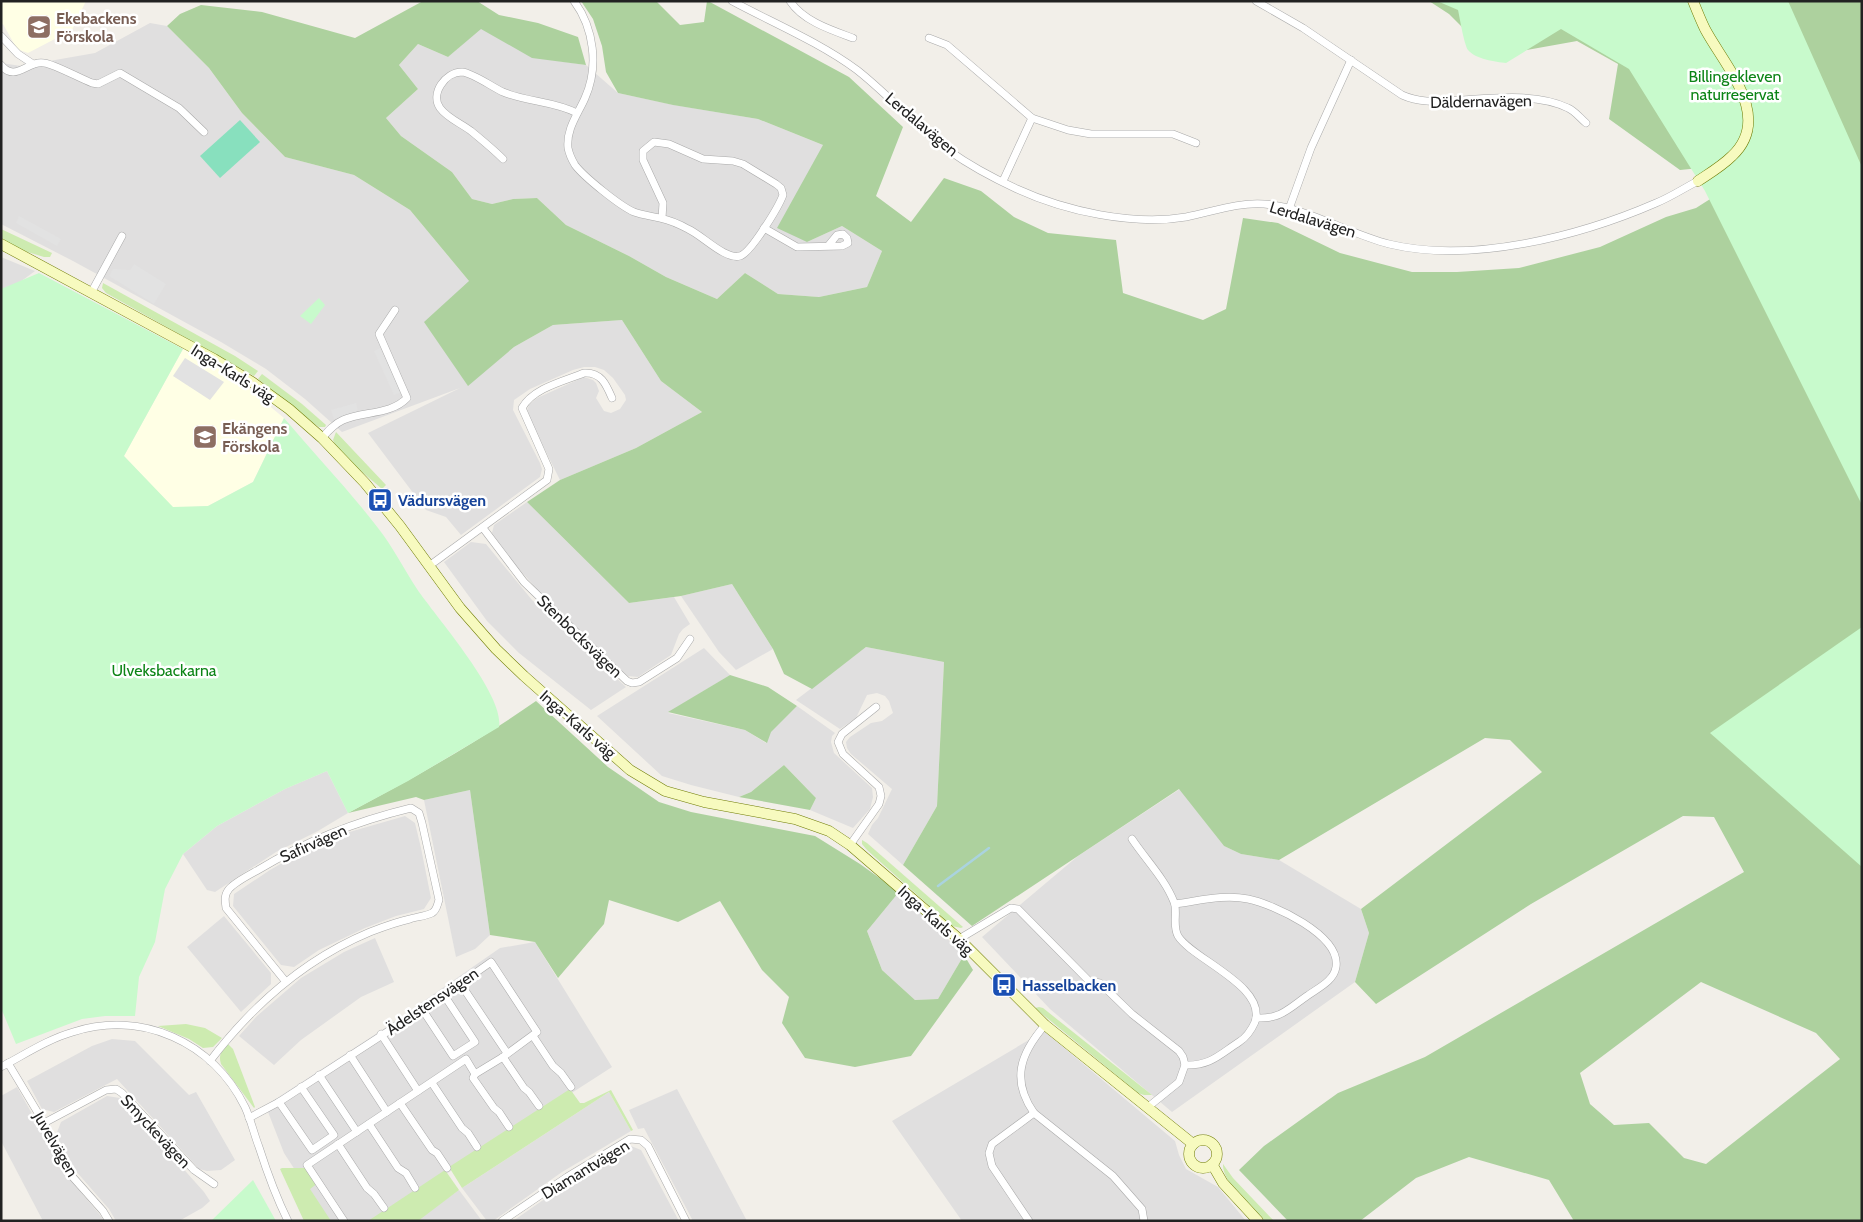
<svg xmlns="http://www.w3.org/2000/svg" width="1863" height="1222" font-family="Cabin,sans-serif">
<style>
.residential{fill:#e0dfdf}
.education{fill:#ffffe5}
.grass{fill:#cdebb0}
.forest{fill:#add19e;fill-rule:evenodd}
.park{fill:#c8facc}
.pitch{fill:#88e0be}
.parking{fill:#e2e2e2}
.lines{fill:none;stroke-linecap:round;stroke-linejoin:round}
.stream{stroke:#aad3df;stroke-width:2.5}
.street-casing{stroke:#a9a9a9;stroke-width:8}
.secondary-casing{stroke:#707d05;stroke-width:11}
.street{stroke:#fff;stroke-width:7}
.secondary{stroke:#f7fabf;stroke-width:10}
.labels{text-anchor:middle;stroke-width:5;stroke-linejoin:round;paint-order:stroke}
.education-label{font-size:16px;font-weight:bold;fill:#785e54;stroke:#fff;text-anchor:start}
.park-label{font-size:16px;fill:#0c8416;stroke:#fff}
.street-label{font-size:16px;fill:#222;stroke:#fff}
.transit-label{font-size:16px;font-weight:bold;fill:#164399;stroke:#fff;text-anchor:start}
</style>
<rect width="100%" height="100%" fill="#f2efe9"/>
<g class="residential">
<path d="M150,23L167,26L209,68L242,113L285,157L354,175L410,210L469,281L467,385L514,347L553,325L622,320L661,381L702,412L636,448L560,480L528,416L527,410L529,405L537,398L584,377L593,380L596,383L599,391L596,398L604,411L611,413L620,409L626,400L625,395L613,378L604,370L595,367H584L573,370L530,389L514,400L513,410L540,463L542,469L540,477L461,535L446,517L426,510L368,433L460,388L342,432L305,399L266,369L221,342L73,261L1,224V63L21,66L95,53Z"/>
<path d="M481,28L532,57L586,65L618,93L674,105L758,119L823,145L807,242L842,226L882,251L867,287L819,297L778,294L745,273L717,299L666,277L629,256L566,225L537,198L513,199L492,204L472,199L452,172L401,136L386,118L418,89L399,65L418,44L448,57Z"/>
<path d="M1,257L35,271L1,296Z"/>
<path d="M527,502L629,603L674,597L690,624L683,629L679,634L671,655L638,677L628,676L544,597L511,560L492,533L494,525Z"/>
<path d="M471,542L486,544L532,600L626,687L591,710L519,653L487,621L444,562Z"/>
<path d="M732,584L773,649L736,670L719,652L681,596Z"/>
<path d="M866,647L944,662L937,806L903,865L868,834L872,825L878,818L892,789L851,754L847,748L846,742L850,737L871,723L882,721L893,713L889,701L885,696L877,693L867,695L856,718L840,729L796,700Z"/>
<path d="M704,648L730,675L668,713L745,730L766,743L770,732L797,706L835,733L832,736L831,742L834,753L872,788L873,797L870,809L853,828L810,810L816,798L784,765L751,792L739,797L691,785L662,776L597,716Z"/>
<path d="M327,771L348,813L318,831L276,852L215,892L207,890L183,854L217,826L285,789Z"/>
<path d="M1180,789L1224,846L1241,854L1279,860L1361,909L1369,933L1355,982L1172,1112L1050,1009L982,937L1078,856Z"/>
<path d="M470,790L490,935L475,949L456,957L424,800Z"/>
<path d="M405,816L415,823L421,848L431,898L424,909L396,916L365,928L319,950L294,967L281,965L233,906L234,894L270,870L305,850L346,833Z"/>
<path d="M899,892L964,955L938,999L915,1000L882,970L867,931Z"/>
<path d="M224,916L271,973V984L241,1012L187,947Z"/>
<path d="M375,938L394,982L361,997L301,1040L274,1065L239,1036L257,1016L301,978L344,952Z"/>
<path d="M535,942L612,1067L373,1221H328L284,1153L268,1112L271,1102L382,1030L500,948Z"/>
<path d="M1044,1031L1175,1141L1179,1155L1186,1169L1218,1187L1246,1221H962L892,1121Z"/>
<path d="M112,1039L135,1041L189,1095L196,1092L235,1160L221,1170L207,1171L199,1169L117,1079L54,1112L42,1109L27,1081L92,1046Z"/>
<path d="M17,1087L67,1176L100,1215L104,1221H43L1,1141V1096Z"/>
<path d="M677,1089L747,1221H693L644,1128L638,1129L629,1110Z"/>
<path d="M609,1092L631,1131L562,1172L493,1221H487L462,1188Z"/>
<path d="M107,1096L120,1098L204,1192L210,1201L202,1208L179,1221H116L109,1209L75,1170L56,1135L61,1122Z"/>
<path d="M631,1146L641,1150L679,1221H513L572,1180Z"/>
<path d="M459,1190L482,1221H418L423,1216Z"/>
</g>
<g class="education">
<path d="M1,1H86L72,30L28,53L17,49L3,24L1,25Z"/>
<path d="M183,349L232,375L284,418L253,482L208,506L173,508L124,456Z"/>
</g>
<g class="grass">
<path d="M1,229L52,253L50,257H44L21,250L1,240Z"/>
<path d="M103,283L235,356L258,371L254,376L106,293L102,288Z"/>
<path d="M262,374L302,404L326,425L325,427H319L316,425L258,379Z"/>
<path d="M336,432L386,485L382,489C370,478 338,454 333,440Z"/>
<path d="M862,840L867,843L963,927L961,928L952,926L867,850L862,844Z"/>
<path d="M1039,1007L1043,1008L1152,1095H1144L1138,1093L1035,1008Z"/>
<path d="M186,1024L205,1028L222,1038L213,1047L203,1048L189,1039L158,1026Z"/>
<path d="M228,1044L233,1049L255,1107L254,1108L221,1064C218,1054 222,1051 228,1044Z"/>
<path d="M570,1089L580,1103H584L611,1090L633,1130L631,1131L609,1092L462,1188L449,1167Z"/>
<path d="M1223,1164L1233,1178L1274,1221H1265C1253,1208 1222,1183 1223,1164Z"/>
<path d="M282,1168H306L318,1183L310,1189L331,1221H304L280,1169Z"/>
<path d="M445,1170L459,1190L418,1221H368Z"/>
</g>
<g class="forest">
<path d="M423,1H477L499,15L538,23L578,37L586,65L532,58L481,29L448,57L418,44L399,65L418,89L386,118L401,136L452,172L472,199L492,204L513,199L537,198L566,225L629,256L666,277L717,299L745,273L778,294L819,297L867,287L882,251L842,226L807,242L777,228L823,145L758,119L673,105L618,93L606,72L602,46L593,19L581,1H656L680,25L704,22L707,1H708L849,77L903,127L876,196L911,222L944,178L981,191L1014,217L1048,233L1116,240L1123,293L1203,320L1226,309L1243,218L1278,223L1340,253L1412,272H1457L1519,268L1600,247L1666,217L1696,208L1729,187L1702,1H1862V1221H1574L1549,1180L1469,1157L1416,1178L1360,1221H1288L1239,1170L1264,1146L1338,1093L1425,1057L1744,872L1714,817L1683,816L1531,904L1376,1004L1355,982L1369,933L1361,909L1542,772L1510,740L1485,738L1279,860L1241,854L1224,846L1179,789L972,926L903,865L937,806L944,662L866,647L812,689L784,674L773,649L732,584L681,596L629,603L527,502L560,480L636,448L702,412L661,381L622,320L553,325L514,347L468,386L424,322L469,281L410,210L354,175L285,157L242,113L209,68L167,26L180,14L201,5L262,12L355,38ZM1701,982L1816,1033L1840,1059L1706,1164L1684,1158L1649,1123L1614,1125L1590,1104L1580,1073Z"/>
<path d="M1429,1H1681L1710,167L1680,170L1609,119L1618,64L1577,41L1510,53L1486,51L1449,14Z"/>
<path d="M730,675L768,687L797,706L771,732L767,743L745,730L668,712Z"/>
<path d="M536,701L608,767L659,802L691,812L815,836L860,864L899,892L867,931L882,970L915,1000L938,999L964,955L973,970L911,1056L855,1067L805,1058L782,1023L789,997L762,970L720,901L678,922L609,900L604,924L558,978L535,942L490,935L470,790L424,800L416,797L348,813C412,779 476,743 536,701Z"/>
<path d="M784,765L816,798L810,810L739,797L751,792Z"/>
</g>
<g class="park">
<path d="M1437,1H1788L1862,167V505L1705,191L1629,69L1561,29L1506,63C1496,62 1475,59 1468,50C1464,44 1460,19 1458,10Z"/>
<path d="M39,273L183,349L124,456L173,507L208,506L253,482L284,418C315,455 349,490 378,528C393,547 404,569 417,589C436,617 505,695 499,727L408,781L348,813L327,771L285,789L217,826L183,854L165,889L155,942L139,977L135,1016H105L82,1019L16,1044L1,1008V289Z"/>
<path d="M319,298L325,305L311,324L300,316Z"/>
<path d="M1862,627V867L1710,733Z"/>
<path d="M253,1180L276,1221H211Z"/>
</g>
<path class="pitch" d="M240,120L260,142L220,178L200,156Z"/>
<g class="parking">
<path d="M19,216L61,239L57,246L16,223Z"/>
<path d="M134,264L166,284L154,304L109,276L113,269L130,270Z"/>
<path d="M380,348L401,392L394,395L374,351Z"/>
<path d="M185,358L224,382L210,400L173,376Z"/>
<path d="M356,403L358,412L334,419L331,410Z"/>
</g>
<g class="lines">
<path class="stream" d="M938,886L989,848"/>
<defs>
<g id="street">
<path d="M574,1C594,28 599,67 585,98C578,114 566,129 568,148C569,153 572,160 575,165C584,177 620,206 634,212C642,215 651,216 660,218C669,220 679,224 688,229C702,235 725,260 740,256C751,253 779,206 783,195L781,188L776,184L743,164L733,161L703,159L669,144L654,142L643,151V160L663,203L662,218"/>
<path d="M732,1C773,23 819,42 857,70C889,95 915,126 948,150C969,165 993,178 1017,189C1065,211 1133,226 1186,217C1212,212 1238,202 1264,204C1304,207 1350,234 1389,244C1472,264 1580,236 1656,203C1671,197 1684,188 1698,181"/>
<path d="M790,1C803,21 831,30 853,38"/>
<path d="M1256,1L1303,28L1402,95C1422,104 1440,101 1462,100C1494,98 1538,93 1568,108C1575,111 1580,118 1586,123"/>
<path d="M1,36L18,54L33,64"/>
<path d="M929,38L947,45L1032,118L1068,130L1091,134H1173L1196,143"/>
<path d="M1,65C15,83 28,60 44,63C54,64 81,79 92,83L98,84L120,73L179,108L204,132"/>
<path d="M503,159C493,149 482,140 471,131C462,124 447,118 440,108C430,94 445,72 462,72C473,73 492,87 503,92C527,102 554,101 577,113"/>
<path d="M1003,181L1032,118"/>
<path d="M1289,209L1311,148L1351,60"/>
<path d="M764,228L797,247L842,246L848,243L847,238L843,234L837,235L828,246"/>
<path d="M91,293L122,236"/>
<path d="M322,438C328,431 334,424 343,420C363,411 391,415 407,398L379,334L395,310"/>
<path d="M483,528L524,582L627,681L632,683L639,682L677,658L690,639"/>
<path d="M429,566L547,480L549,469L522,408C533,388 564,381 584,373C601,372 606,384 612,398"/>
<path d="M1132,839C1146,860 1165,879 1174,902C1178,912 1172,925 1178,936C1192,959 1267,986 1255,1022C1251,1031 1247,1037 1239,1042C1219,1055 1210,1066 1185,1065L1179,1082L1148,1107"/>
<path d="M850,845L879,804L881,796L879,787L843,754L838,742L842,734L876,707"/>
<path d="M1175,904C1199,901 1224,894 1248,899C1273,904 1341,935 1336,967C1334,981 1318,988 1307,996C1299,1001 1285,1014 1275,1016C1270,1018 1262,1018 1256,1018"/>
<path d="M959,939L1011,908L1018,909L1089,981L1100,983L1132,1014L1179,1051L1183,1057L1185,1065"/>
<path d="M460,983L507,1053"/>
<path d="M422,1009L453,1056L475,1042L444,995"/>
<path d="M1045,1025C1020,1054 1011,1080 1034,1113L1113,1176L1142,1209L1144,1221"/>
<path d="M381,1034L418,1091"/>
<path d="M533,1036L553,1066L561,1073L571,1087"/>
<path d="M350,1055L387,1112"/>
<path d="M503,1057L524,1088L529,1092L539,1106"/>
<path d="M210,1061C252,1006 305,959 370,932C383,927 396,922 410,919C416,917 426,916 432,913C437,910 437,905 439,900L422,823L419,813L411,808C357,821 306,841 258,870C249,875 235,882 229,889C224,895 225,901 226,908L286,982"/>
<path d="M8,1063L44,1123L70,1174L103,1211L109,1221"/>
<path d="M1,1067C24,1055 48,1039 73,1032C142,1010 213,1042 245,1107C251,1120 254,1134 259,1147C267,1172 276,1197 288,1221"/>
<path d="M475,1074L473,1078L494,1108L499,1112L509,1127"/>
<path d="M319,1075L357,1132"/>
<path d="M432,1083L462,1128L468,1133L477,1147"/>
<path d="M279,1102L312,1150L334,1135L301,1087"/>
<path d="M400,1103L432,1150L437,1153L447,1168"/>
<path d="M249,1118L279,1102L444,995L491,962L537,1032L503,1057L475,1074L466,1059L307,1165L344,1221"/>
<path d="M44,1123L106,1090L116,1089L122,1093L194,1170L214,1184"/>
<path d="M369,1124L398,1168L406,1173L415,1188"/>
<path d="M338,1144L367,1188L374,1194L384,1208"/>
<path d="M502,1221L567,1177L630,1139L641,1140L648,1146L686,1221"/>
<path d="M1029,1221L992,1166L989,1153L992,1144L1034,1113"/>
</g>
<g id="secondary">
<path d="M1693,1C1697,11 1701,21 1705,29C1724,65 1774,117 1732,156C1722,166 1710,173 1698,181"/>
<path d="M1,244L214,359L252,382L289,409L322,438L365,483L400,526L460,608L496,649L524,676L630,770L665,791L704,802L795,819L829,831L850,845L959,939L1045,1025L1193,1144"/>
<circle cx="1203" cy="1154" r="14"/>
<path d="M1212,1164L1223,1183L1258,1221"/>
</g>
</defs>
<use href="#street" class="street-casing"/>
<use href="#secondary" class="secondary-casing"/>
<use href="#street" class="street"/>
<use href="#secondary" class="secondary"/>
</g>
<defs>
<symbol id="school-square" viewBox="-11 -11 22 22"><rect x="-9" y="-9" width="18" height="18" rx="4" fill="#8d6e63" stroke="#fff"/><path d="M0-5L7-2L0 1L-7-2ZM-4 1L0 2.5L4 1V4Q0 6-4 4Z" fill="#fff"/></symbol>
<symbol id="bus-square" viewBox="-11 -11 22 22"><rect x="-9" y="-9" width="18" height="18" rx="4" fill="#1a4fb4" stroke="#fff"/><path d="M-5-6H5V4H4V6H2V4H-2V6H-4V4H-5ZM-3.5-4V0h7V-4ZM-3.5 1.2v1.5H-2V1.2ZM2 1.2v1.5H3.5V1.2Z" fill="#fff"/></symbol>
</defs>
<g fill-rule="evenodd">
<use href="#school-square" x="25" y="13" width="28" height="28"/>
<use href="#school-square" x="191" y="423" width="28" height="28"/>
<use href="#bus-square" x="366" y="486" width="28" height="28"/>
<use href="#bus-square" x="990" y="971" width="28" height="28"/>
</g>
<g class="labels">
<g class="education-label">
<text x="56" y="24">Ekebackens<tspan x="56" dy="18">Förskola</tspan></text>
<text x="222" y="434">Ekängens<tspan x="222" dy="18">Förskola</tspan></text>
</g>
<g class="park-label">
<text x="1735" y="82">Billingekleven<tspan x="1735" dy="18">naturreservat</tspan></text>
<text x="164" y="676">Ulveksbackarna</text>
</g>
<g class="street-label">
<text transform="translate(1481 101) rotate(-1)" y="6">Däldernavägen</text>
<text transform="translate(922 124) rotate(40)" y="6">Lerdalavägen</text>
<text transform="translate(1313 219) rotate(17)" y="6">Lerdalavägen</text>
<text transform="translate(233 373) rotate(32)" y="6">Inga-Karls väg</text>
<text transform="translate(580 636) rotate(44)" y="6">Stenbocksvägen</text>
<text transform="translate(578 724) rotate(41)" y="6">Inga-Karls väg</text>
<text transform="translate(313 843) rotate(-24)" y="6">Safirvägen</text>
<text transform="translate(936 920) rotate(42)" y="6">Inga-Karls väg</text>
<text transform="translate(432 1001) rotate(-34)" y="6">Ädelstensvägen</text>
<text transform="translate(156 1131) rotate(47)" y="6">Smyckevägen</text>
<text transform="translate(56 1144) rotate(60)" y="6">Juvelvägen</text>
<text transform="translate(585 1169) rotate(-31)" y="6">Diamantvägen</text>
</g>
<g class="transit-label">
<text x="398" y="506">Vädursvägen</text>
<text x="1022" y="991">Hasselbacken</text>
</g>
</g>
<rect width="1863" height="1222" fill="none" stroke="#222222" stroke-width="5"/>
</svg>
